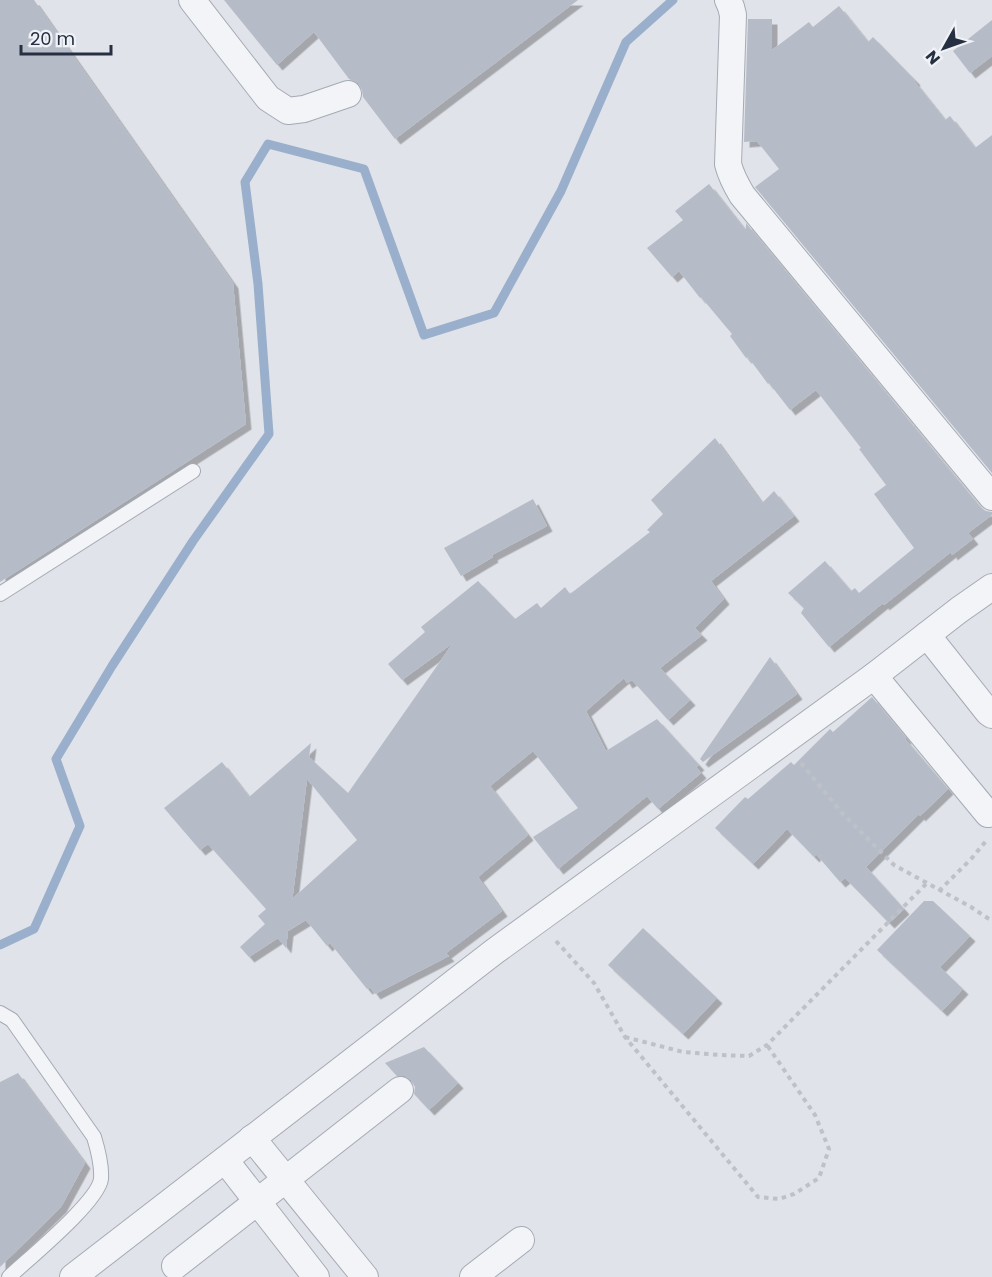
<svg xmlns="http://www.w3.org/2000/svg" width="992" height="1277" font-family="Poppins,sans-serif">
<style>
.lines{fill:none;stroke-linecap:round;stroke-linejoin:round}
.stream{stroke:#99afcb;stroke-width:9}
.building{fill:#b6bcc7;fill-rule:evenodd;filter:url(#shadow)}
.service-casing{stroke:#a5aab4;stroke-width:16}
.minor-casing{stroke:#a5aab4;stroke-width:28}
.path{stroke:#bec1c8;stroke-width:4;stroke-dasharray:4.5 4.5;stroke-linecap:butt}
.service{stroke:#f3f4f7;stroke-width:14}
.minor{stroke:#f3f4f7;stroke-width:26}
</style>
<defs>
<filter id="shadow"><feDropShadow dx="5.5" dy="5.5" stdDeviation="0" flood-color="#0004"/></filter>
</defs>
<rect width="100%" height="100%" fill="#e0e3e9"/>
<g class="lines">
<path class="stream" d="M0,945L34,929L80,826L56,759L112,666L193,541L269,434L258,284L245,182L268,144L364,169L424,335L494,313L561,191L626,42L673,0"/>
</g>
<g class="building">
<path d="M0,0H34L233,283L246,424L0,582Z"/>
<path d="M224,0H578L395,139L363,97L362,90L358,83L349,79L314,32L277,65Z"/>
<path d="M839,6L868,42L873,37L915,80L914,81L945,120L950,116L975,148L992,135V473L755,187L779,169L757,141L744,142L748,19H772V50L809,22L813,27Z"/>
<path d="M992,20V56L970,73L953,51Z"/>
<path d="M709,184L746,231V223L980,507L986,511L992,512V515L968,533L973,539L952,555L951,552L884,605L883,603L829,647L801,613L804,608L788,593L825,561L851,591L855,588L859,593L914,548L874,494L886,485L859,449L861,448L816,390L790,410L769,383L768,384L748,357L746,358L730,336L732,334L701,297L700,298L679,271L672,277L647,248L683,220L675,211Z"/>
<path d="M715,438L762,503L774,491L794,516L711,581L724,599L695,628L702,635L660,668L690,700L668,720L632,680L627,683L624,678L586,711L606,751L657,719L699,765L696,767L701,773L658,809L647,796L558,869L533,837L578,808L533,751L490,786L528,835L478,877L502,911L446,953L449,956L375,994L370,987L367,989L330,943L327,946L306,920L288,931L286,948L278,938L249,957L240,947L265,924L258,916L266,909L208,844L200,850L164,808L222,762L249,797L311,743L309,757L348,793L453,643L402,680L388,664L425,632L421,627L478,581L515,619L537,603L541,608L565,587L570,594L650,532L647,530L663,514L651,500ZM307,779L357,840L292,899L293,894Z"/>
<path d="M533,499L547,526L492,555L493,557L461,576L444,548Z"/>
<path d="M770,657L797,694L703,762L700,759Z"/>
<path d="M872,697L906,738L905,739L948,789L920,816L919,814L866,867L904,909L889,923L845,878L840,882L816,854L814,857L787,829L753,864L715,828L745,797L748,799L791,762L794,765L830,729L833,732Z"/>
<path d="M924,901H933L970,936L940,967L963,989L942,1011L877,950Z"/>
<path d="M643,928L717,998L683,1034L608,965Z"/>
<path d="M424,1047L458,1083L429,1110L414,1094L415,1087L411,1080L405,1076H397L385,1063Z"/>
<path d="M18,1073L85,1163L61,1207L0,1267V1082Z"/>
</g>
<g class="lines">
<defs>
<g id="service">
<path d="M0,594L193,471"/>
<path d="M0,1013L12,1020L94,1137C98,1150 102,1165 101,1179C98,1202 28,1259 9,1277"/>
</g>
<g id="minor">
<path d="M192,0L268,98L288,111L304,109L348,94"/>
<path d="M728,0L731,7L733,15L728,164C731,176 736,185 742,195L992,497"/>
<path d="M927,635L988,712L992,715"/>
<path d="M874,676L988,814"/>
<path d="M252,1138L365,1277"/>
<path d="M225,1160L316,1277"/>
<path d="M175,1266L400,1090"/>
<path d="M73,1277L495,951L874,676L959,610L992,587"/>
<path d="M473,1277L521,1240"/>
</g>
</defs>
<use href="#service" class="service-casing"/>
<use href="#minor" class="minor-casing"/>
<g class="path">
<path d="M801,763L842,813L894,865L971,907L992,921"/>
<path d="M939,891L972,858L986,841"/>
<path d="M556,941L594,983L625,1037L758,1197L779,1199L794,1194L819,1178L829,1149L815,1115L767,1045"/>
<path d="M625,1037L683,1052L720,1055L749,1056L767,1045L926,884"/>
</g>
<use href="#service" class="service"/>
<use href="#minor" class="minor"/>
</g>
<g transform="translate(944 48) rotate(230)" stroke="#eff2f7" stroke-width="4.5" paint-order="stroke">
<path d="M0-4.5L10 22L0 15L-10 22Z" fill="#273042"/>
<text y="-9" font-size="16" font-weight="bold" text-anchor="middle" fill="#273042">N</text>
</g>
<path d="M21 45v9h90v-9" fill="none" stroke="#273042" stroke-width="3"/>
<text x="30" y="45" font-size="18" fill="#273042" stroke="#eff2f7" stroke-width="4.5" paint-order="stroke">20 m</text>
</svg>
